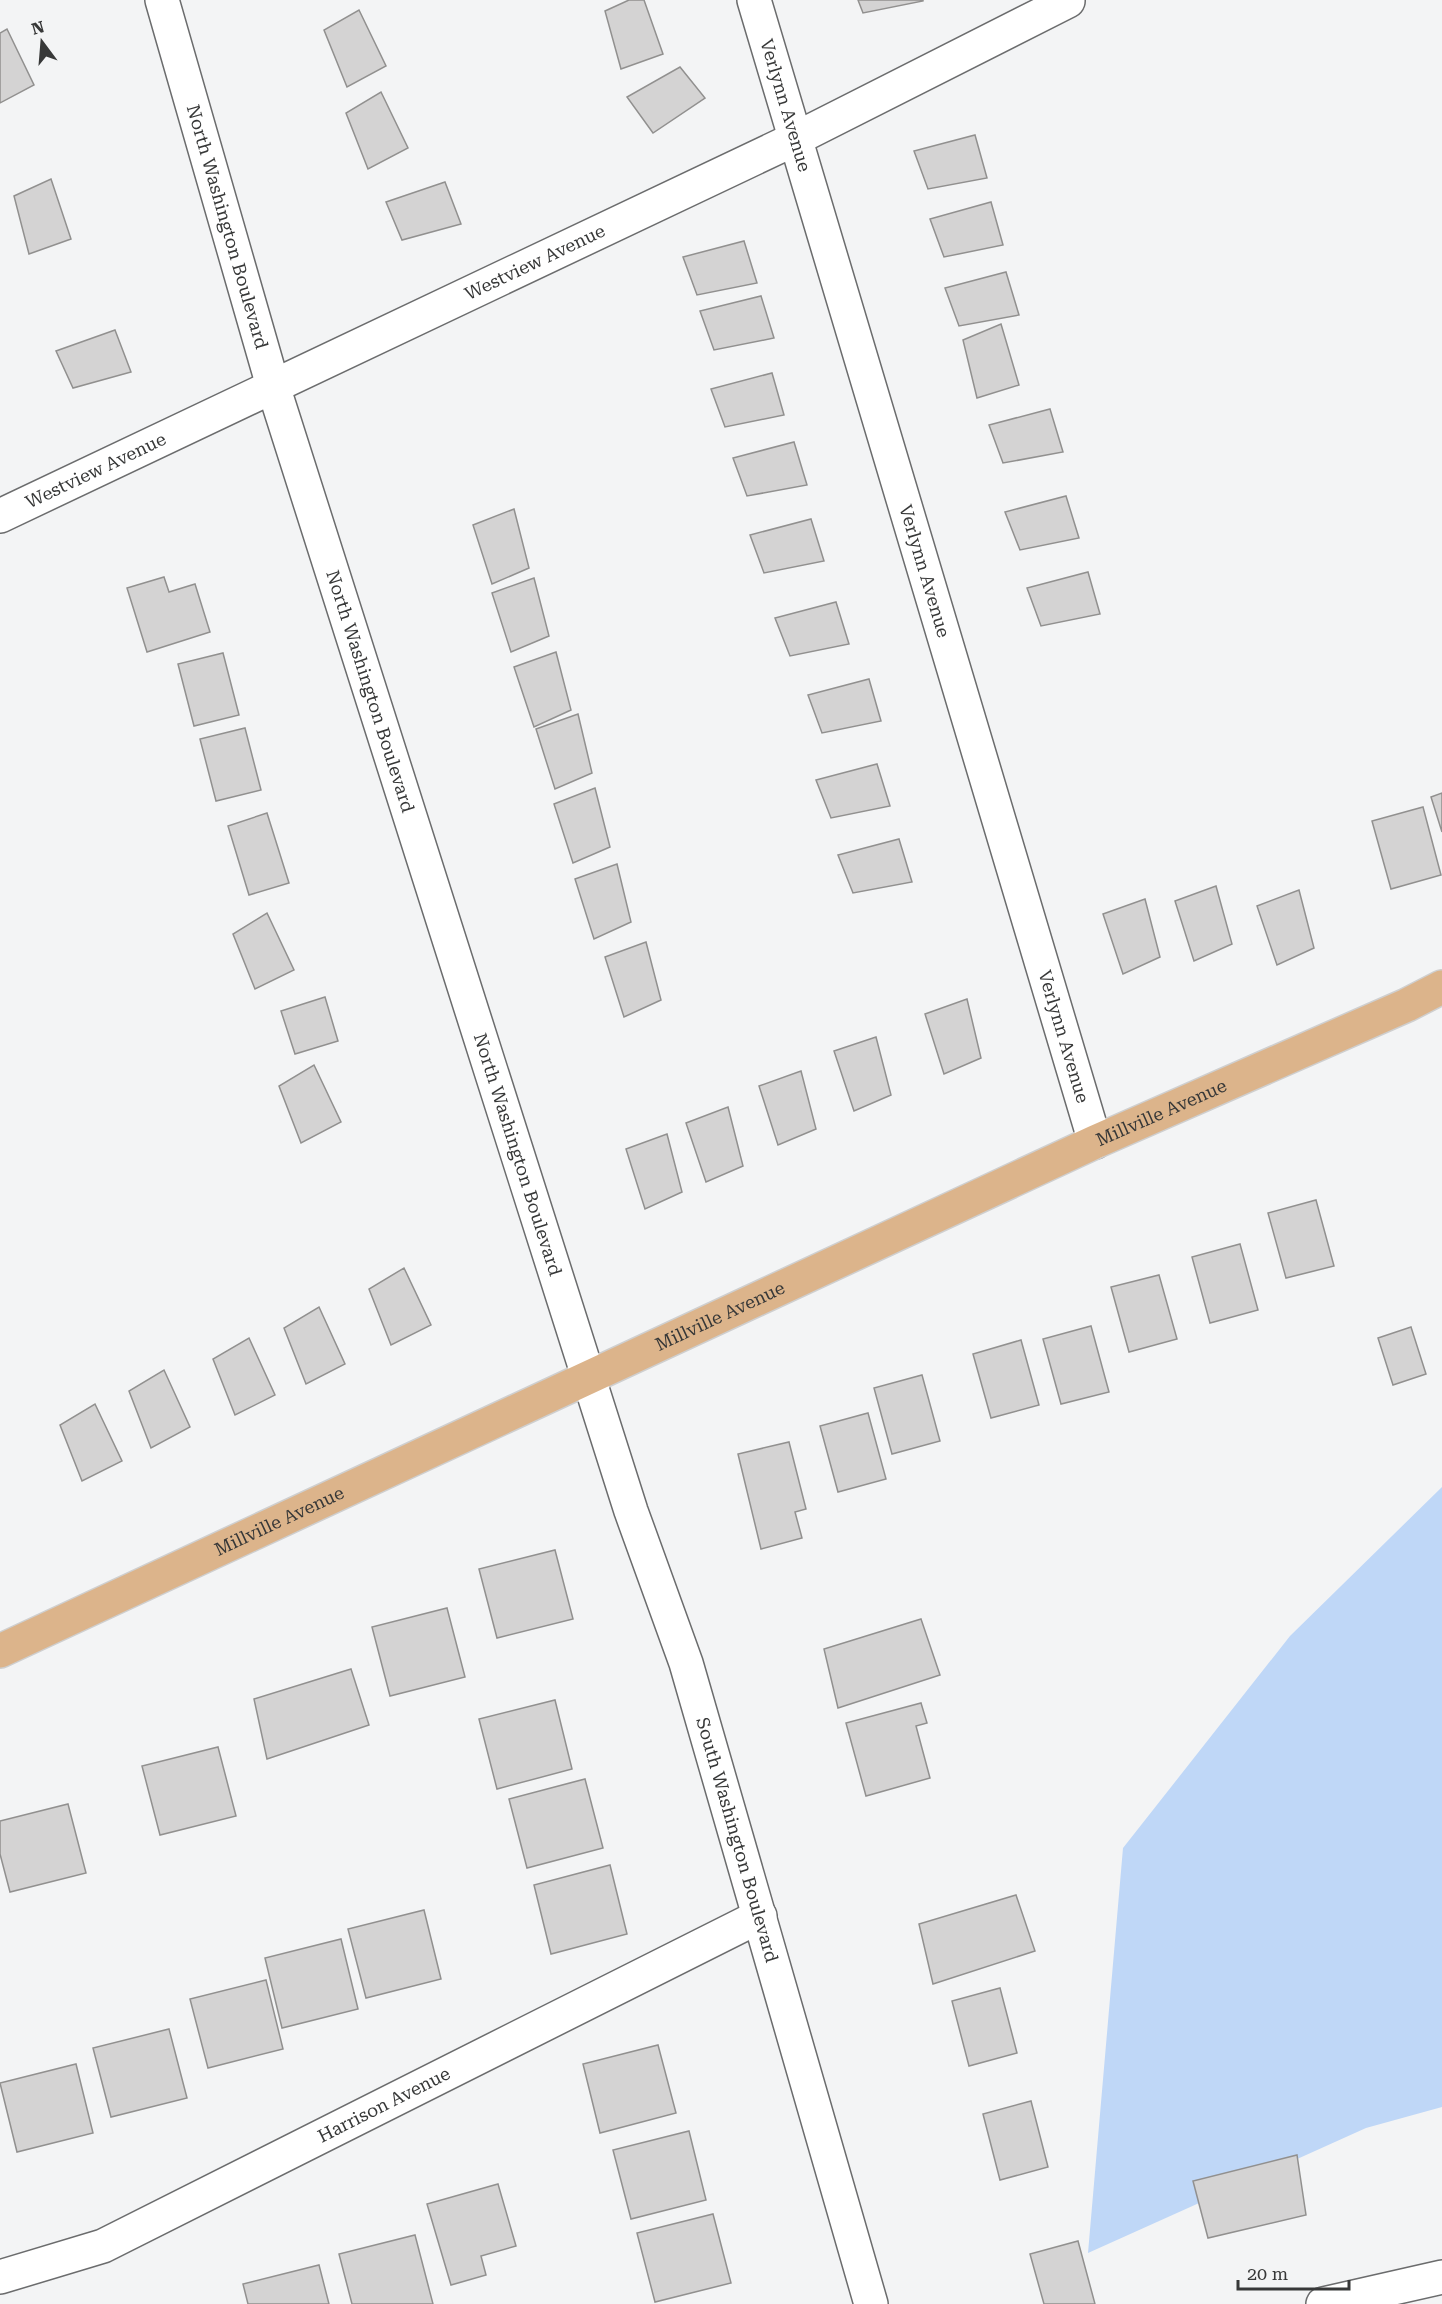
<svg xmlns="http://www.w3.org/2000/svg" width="1442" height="2304" font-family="'Roboto Serif',serif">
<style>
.green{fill:#bfd7f7}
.building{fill:#d4d3d3;stroke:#91908f;stroke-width:1.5}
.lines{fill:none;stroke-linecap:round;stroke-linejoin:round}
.minor-casing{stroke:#6b6c6d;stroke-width:36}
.major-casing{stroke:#cfcfcf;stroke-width:36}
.minor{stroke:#fff;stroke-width:33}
.major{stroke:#dcb48b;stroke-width:33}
.labels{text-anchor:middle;stroke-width:4.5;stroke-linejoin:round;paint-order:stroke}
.street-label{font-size:18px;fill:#373838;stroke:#f3f4f5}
</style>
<rect width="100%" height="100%" fill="#f3f4f5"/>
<path class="green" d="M1442,1487V2107L1366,2128L1088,2253L1123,1848L1290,1636Z"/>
<g class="building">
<path d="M629,0H644L663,54L621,69L605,11Z"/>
<path d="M858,0H923V1L863,13Z"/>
<path d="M359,10L386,66L347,87L324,30Z"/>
<path d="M7,29L34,85L0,103V33Z"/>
<path d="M680,67L705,98L653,133L627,97Z"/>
<path d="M381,92L408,148L368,169L346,113Z"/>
<path d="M975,135L987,178L928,189L914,151Z"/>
<path d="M51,179L71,239L29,254L14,196Z"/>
<path d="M445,182L461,224L402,240L386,202Z"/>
<path d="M991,202L1003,245L944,257L930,219Z"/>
<path d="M744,241L757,283L697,295L683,257Z"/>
<path d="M1006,272L1019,315L959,326L945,288Z"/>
<path d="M761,296L774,338L714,350L700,311Z"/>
<path d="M1001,324L1019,385L977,398L963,340Z"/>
<path d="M115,330L131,372L73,388L56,351Z"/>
<path d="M772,373L784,415L725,427L711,389Z"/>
<path d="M1050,409L1063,452L1003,463L989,425Z"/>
<path d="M794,442L807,485L747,496L733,458Z"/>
<path d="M1066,496L1079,538L1020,550L1005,512Z"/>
<path d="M514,509L529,568L492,584L473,525Z"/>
<path d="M811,519L824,561L764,573L750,535Z"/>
<path d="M1088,572L1100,614L1041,626L1027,588Z"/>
<path d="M164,577L169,592L195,584L210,632L147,652L127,588Z"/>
<path d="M534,578L549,636L511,652L492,593Z"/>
<path d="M836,602L849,644L790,656L775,618Z"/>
<path d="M556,652L571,710L534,727L514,667Z"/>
<path d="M223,653L239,715L194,726L178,664Z"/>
<path d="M869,679L881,721L822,733L808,695Z"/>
<path d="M578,714L592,773L555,789L536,729Z"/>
<path d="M245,728L261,790L216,801L200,739Z"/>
<path d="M877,764L890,806L831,818L816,780Z"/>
<path d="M595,788L610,847L573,863L554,804Z"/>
<path d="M1442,793V832L1431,797Z"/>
<path d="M1423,807L1441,875L1391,889L1372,821Z"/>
<path d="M267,813L289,883L249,895L228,826Z"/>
<path d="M899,839L912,882L853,893L838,855Z"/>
<path d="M617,864L631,922L594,939L575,879Z"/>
<path d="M1216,886L1232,944L1194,961L1175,901Z"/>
<path d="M1299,890L1314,948L1277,965L1257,906Z"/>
<path d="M1145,899L1160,957L1123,974L1103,914Z"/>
<path d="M267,913L294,970L255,989L233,934Z"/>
<path d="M646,942L661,1000L624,1017L605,957Z"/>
<path d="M325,997L338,1041L295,1054L281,1011Z"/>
<path d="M967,999L981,1058L944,1074L925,1014Z"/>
<path d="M876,1037L891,1095L854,1111L834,1051Z"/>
<path d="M314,1065L341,1122L301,1143L279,1086Z"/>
<path d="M801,1071L816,1129L778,1145L759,1086Z"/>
<path d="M728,1107L743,1166L706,1182L686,1123Z"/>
<path d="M667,1134L682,1192L645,1209L626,1149Z"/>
<path d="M1316,1200L1334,1266L1286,1278L1268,1213Z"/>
<path d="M1240,1244L1258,1310L1210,1323L1192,1257Z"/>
<path d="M404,1268L431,1325L391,1345L369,1289Z"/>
<path d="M1159,1275L1177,1339L1129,1352L1111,1287Z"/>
<path d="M319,1307L345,1364L306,1384L284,1328Z"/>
<path d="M1091,1326L1109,1392L1061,1404L1043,1339Z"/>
<path d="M1411,1327L1426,1374L1393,1385L1378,1338Z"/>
<path d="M249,1338L275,1395L235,1415L213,1359Z"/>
<path d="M1021,1340L1039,1405L991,1418L973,1354Z"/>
<path d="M164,1370L190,1427L151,1448L129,1391Z"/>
<path d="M922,1375L940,1441L892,1454L874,1388Z"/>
<path d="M95,1404L122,1461L82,1481L60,1425Z"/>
<path d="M868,1413L886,1479L838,1492L820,1426Z"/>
<path d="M789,1442L806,1509L795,1512L802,1538L761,1549L738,1454Z"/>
<path d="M555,1550L573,1619L497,1638L479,1569Z"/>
<path d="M447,1608L465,1677L390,1696L372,1627Z"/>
<path d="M921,1619L940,1675L838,1708L824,1649Z"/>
<path d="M351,1669L369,1725L267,1759L254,1699Z"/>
<path d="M555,1700L572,1769L497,1789L479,1719Z"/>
<path d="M921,1703L927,1723L916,1726L930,1778L866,1796L846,1723Z"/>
<path d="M218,1747L236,1816L160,1835L142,1766Z"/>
<path d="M585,1779L603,1848L527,1868L509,1799Z"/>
<path d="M68,1804L86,1873L10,1892L0,1854V1821Z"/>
<path d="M610,1865L627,1934L551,1954L534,1885Z"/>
<path d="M1016,1895L1035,1951L933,1984L919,1924Z"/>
<path d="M424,1910L441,1979L366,1998L348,1929Z"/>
<path d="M341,1939L358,2009L282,2028L265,1958Z"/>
<path d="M266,1980L283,2049L208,2068L190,1999Z"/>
<path d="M1000,1988L1017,2053L969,2066L952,2001Z"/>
<path d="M169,2029L187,2098L111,2117L93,2048Z"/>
<path d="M658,2045L676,2113L600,2133L583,2064Z"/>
<path d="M76,2064L93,2133L17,2152L0,2083Z"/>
<path d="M1031,2101L1048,2167L1000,2180L983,2114Z"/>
<path d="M689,2131L706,2200L631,2219L613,2150Z"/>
<path d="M1297,2155L1306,2215L1208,2238L1193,2181Z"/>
<path d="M498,2184L516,2246L481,2256L486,2275L451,2285L427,2204Z"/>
<path d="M713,2214L731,2283L655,2302L637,2233Z"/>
<path d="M415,2235L433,2304H352L339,2254Z"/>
<path d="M1078,2241L1095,2304H1044L1030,2254Z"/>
<path d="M319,2265L329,2304H248L243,2284Z"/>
</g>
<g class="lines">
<defs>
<g id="minor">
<path id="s1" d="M162,0L273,386L631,1511L686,1663L871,2304"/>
<path id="s2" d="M754,0L1095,1142"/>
<path id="s3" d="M0,516L797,138L1068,1"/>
<path id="s4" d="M0,2277L103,2246L760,1916"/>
<path d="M1323,2304L1442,2277"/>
</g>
<g id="major">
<path id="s5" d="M0,1651L1095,1142L1407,1005L1442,987"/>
</g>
</defs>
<use href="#minor" class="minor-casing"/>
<use href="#major" class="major-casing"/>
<use href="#minor" class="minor"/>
<use href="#major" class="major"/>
</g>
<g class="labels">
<g class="street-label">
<text dy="6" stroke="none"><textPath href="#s2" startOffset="110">Verlynn Avenue</textPath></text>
<text dy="6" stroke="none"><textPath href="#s1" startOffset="236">North Washington Boulevard</textPath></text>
<text dy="6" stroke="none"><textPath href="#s3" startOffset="592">Westview Avenue</textPath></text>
<text dy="6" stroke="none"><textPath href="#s3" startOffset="106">Westview Avenue</textPath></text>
<text dy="6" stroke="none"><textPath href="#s2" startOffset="596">Verlynn Avenue</textPath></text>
<text dy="6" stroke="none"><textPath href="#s1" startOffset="722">North Washington Boulevard</textPath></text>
<text dy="6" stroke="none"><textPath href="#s2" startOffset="1082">Verlynn Avenue</textPath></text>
<text dy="6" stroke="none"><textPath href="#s5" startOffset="1280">Millville Avenue</textPath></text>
<text dy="6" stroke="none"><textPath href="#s1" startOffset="1208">North Washington Boulevard</textPath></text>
<text dy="6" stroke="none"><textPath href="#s5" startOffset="794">Millville Avenue</textPath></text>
<text dy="6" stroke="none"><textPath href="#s5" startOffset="308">Millville Avenue</textPath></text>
<text dy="6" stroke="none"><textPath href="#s1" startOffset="1928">South Washington Boulevard</textPath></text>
<text dy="6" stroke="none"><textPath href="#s4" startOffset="422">Harrison Avenue</textPath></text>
</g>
</g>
<g transform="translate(42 42) rotate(344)" stroke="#f3f4f5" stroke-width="4.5" paint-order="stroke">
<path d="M0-4.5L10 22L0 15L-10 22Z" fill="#373838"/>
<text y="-9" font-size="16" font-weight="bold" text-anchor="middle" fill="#373838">N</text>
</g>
<path d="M1238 2280v9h111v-9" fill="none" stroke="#373838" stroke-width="3"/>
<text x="1247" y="2280" font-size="18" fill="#373838" stroke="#f3f4f5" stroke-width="4.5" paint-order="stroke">20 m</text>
</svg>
